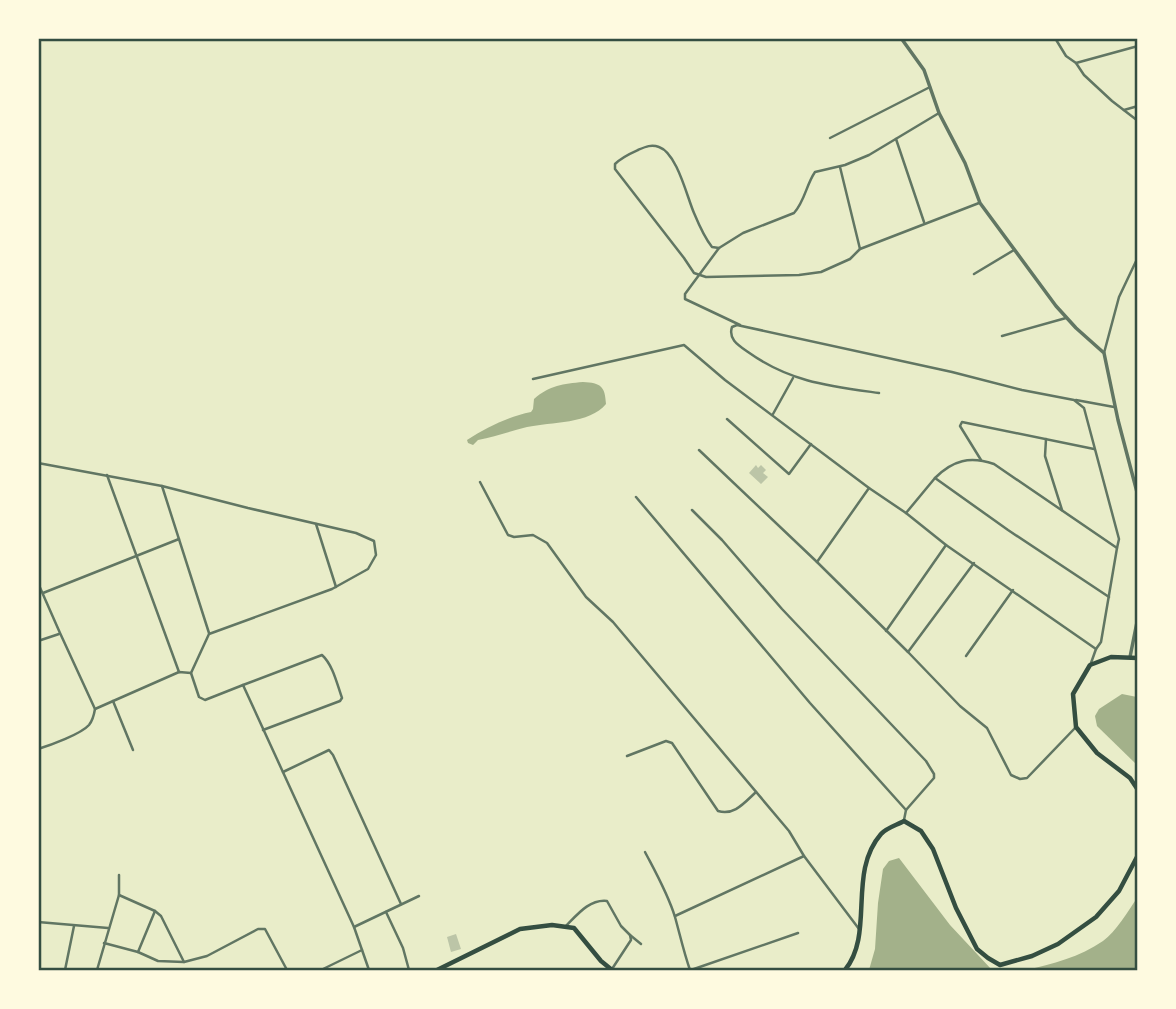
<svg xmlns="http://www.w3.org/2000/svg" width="1176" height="1009" font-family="Commissioner,sans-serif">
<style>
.water{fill:#a3b18a}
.building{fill:#bcc5a7}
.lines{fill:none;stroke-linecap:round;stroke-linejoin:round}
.minor{stroke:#617663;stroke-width:2.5}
.tertiary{stroke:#617663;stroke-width:3.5}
.primary{stroke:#344e41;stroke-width:4.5}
.neatline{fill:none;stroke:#344e41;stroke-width:2.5}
</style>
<rect width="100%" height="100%" fill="#e9edc9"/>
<g class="water">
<path d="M583,382C601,383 605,386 606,404C590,424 551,422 527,427C511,431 495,437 478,440L473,445L468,443L467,440C487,427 507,417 531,412L533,409L534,399C550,385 563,384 583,382Z"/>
<path d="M1122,694L1137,697V765L1097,726L1095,716L1099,709Z"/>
<path d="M899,858L950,925L992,970H869L875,949L878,903L883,869L889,861Z"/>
<path d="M1137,898V970H1026C1052,964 1080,957 1103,941C1116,932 1128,911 1137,898Z"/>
</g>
<g class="building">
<path d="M756,465L758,468L761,465L766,470L763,473L768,477L761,484L749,473Z"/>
<path d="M456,934L461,949L451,952L447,937Z"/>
</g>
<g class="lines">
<g class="minor">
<path d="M1055,38L1066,56L1076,63L1084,75L1112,101L1138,121"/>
<path d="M1076,63L1138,46"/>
<path d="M1124,110L1138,106"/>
<path d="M939,113L869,155L845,165L815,172C806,185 805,201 794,213L743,233L719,248L712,247C704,237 699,225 694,213C687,197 677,153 659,147C651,144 645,147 638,150C629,154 622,157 615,164V169L684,258L694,273L706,277L799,275L821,272L850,259L860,249L979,203"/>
<path d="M830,138L930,87"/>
<path d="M896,139L924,222"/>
<path d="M840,167L860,249"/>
<path d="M719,248L685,294V299L740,325"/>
<path d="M974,274L1014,250"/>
<path d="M1002,336L1066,318"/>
<path d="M1104,353L1119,297L1138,257"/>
<path d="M533,379L684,345L725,380L869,488L906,513L946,545L1096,649L1091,663"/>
<path d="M879,393C829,386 790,382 748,352C738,345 728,339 732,327L737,325L952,372L1022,390L1074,400L1084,408L1119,539L1117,548"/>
<path d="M1076,400L1114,407"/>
<path d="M773,414L793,378"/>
<path d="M727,419L789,474L811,444"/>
<path d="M1046,439L1045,456L1062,510"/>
<path d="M699,450L817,562L908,652L960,706L987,728L1011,775L1020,779L1027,778L1076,727"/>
<path d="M981,460L960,426L962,422L1094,449"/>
<path d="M38,463L162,486L248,508L356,533L374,541L376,555L368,569L332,589L209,634L191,673L179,672L95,709"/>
<path d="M107,475L179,672"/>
<path d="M935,478C953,460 970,456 994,464L1117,548L1101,642L1096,649"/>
<path d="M480,482L508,535L514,537L533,535L547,543L586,597L613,622L789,831L804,856L859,929"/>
<path d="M162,486L209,633"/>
<path d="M636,497L810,703L906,810L904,820"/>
<path d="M692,510L722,540L782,609L926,761L934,774V778L906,810"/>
<path d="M906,513L935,478L1008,530L1109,597"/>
<path d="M316,524L336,587"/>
<path d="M817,562L869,488"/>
<path d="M38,583L60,633L95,709C94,715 93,720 89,725C81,734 51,745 38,749"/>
<path d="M43,593L179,539"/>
<path d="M886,631L946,545"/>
<path d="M38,641L59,634"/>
<path d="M908,652L974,563"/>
<path d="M966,656L1013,590"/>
<path d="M191,673L199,697L205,700L243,685L354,927L369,970"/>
<path d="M243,685L322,655C333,665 337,684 342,698L340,701L263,730"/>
<path d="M113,701L133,750"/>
<path d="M627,756L666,741L672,743L718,811C734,816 744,803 756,792"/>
<path d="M283,772L329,750L333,755L401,904"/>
<path d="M645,852C656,873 668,894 675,917C680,935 684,953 690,970"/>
<path d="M119,895L155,911L161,916L184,962"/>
<path d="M386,912L403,948L409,970"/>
<path d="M675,916L804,856"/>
<path d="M38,922L108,928"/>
<path d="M354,927L419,896"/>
<path d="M565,927C577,915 589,899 607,901L621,926L630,935L631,940L612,969"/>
<path d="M630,935L641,944"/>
<path d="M104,943L138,952L158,961L184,962L207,956L258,929H265L287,970"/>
<path d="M138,952L155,911"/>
<path d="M65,970L74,926"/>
<path d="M97,970L119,895V875"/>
<path d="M321,970L362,950"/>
<path d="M691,970L798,933"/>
</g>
<g class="tertiary">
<path d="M901,38L924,70L939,113L965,163L980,203L1056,306L1076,328L1104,353L1118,420L1138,496"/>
<path d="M1130,657L1138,617"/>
</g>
<g class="primary">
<path d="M1138,658L1111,657L1090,665L1073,694L1076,727L1097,753L1130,778L1138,790"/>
<path d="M437,970L520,929L552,925L574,928L601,961L612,970"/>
<path d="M845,970C875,933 847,873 881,834C886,828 897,825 904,821L921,831L933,849L956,908L977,949L988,958L1000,965L1032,956L1058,944L1096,917L1119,891L1138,855"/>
</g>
</g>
<rect width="1176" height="1009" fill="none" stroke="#fefae0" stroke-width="80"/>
<rect x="40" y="40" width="1096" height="929" class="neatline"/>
</svg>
